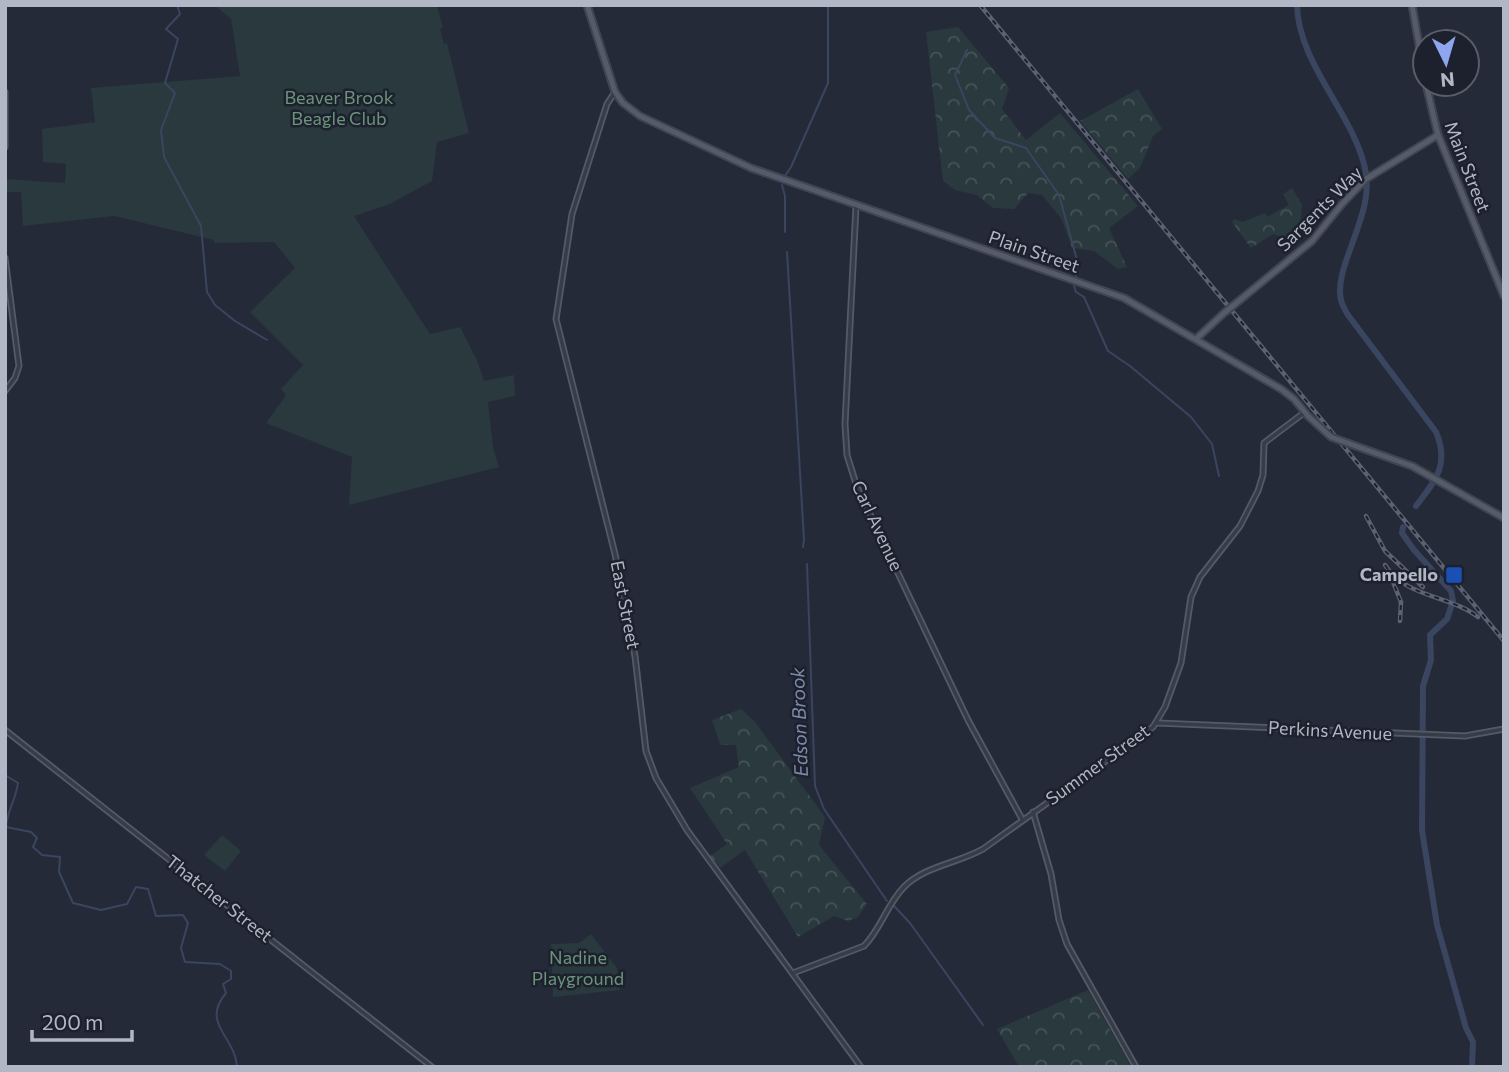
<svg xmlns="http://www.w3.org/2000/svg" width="1509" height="1072" font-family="Commissioner,sans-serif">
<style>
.forest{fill:url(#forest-crowns)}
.park{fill:#29393d}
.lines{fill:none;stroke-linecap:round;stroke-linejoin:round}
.stream{stroke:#3a4560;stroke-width:2}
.river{stroke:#3a4560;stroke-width:6}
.minor-casing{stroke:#555a67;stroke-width:7}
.major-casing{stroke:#404552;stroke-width:9}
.minor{stroke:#373c49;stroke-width:3.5}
.major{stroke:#555b69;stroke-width:5}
.rail-casing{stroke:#5c6272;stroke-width:4.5}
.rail{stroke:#1d212e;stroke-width:2;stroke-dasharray:5;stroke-linecap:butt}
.major-bridge-casing{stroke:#404552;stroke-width:9;stroke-linecap:butt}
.major-bridge{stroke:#555b69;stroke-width:5}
.transit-dot{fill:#1a4fb4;stroke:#1d212e;stroke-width:2.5}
.labels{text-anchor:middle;stroke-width:5;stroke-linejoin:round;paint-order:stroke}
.park-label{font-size:18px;fill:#6b947a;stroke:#1d212e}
.street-label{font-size:18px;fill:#b2b7c5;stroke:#1d212e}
.poi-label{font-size:18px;font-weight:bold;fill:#b2b7c5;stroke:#1d212e;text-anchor:end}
.water-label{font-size:19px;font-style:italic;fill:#7c8aaa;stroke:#1d212e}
</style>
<defs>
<pattern id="forest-crowns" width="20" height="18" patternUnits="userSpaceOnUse" patternTransform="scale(1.75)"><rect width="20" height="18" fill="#29393d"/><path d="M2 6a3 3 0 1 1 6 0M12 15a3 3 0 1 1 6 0" fill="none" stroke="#465358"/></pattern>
</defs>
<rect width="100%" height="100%" fill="#242a38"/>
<g class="forest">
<path d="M958,27L1009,88L1002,109L1026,140L1060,113L1138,206L1109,228L1127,267L1118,269L1094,251L1072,248L1061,218L1042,195L1028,193L1014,209L993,208L977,195L955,190L943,181L926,32Z"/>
<path d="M1138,89L1162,129L1153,136L1140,168L1128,179L1080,121Z"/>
<path d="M1292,188L1302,205L1299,239L1293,241L1273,234L1251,248L1232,222L1234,219L1243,222L1265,213L1267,217L1289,205L1283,194Z"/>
<path d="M741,709L755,722L825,817L819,845L867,904L858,917L848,921L834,916L798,937L745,850L720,868L710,856L727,844L690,788L739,767L736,745H720L712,720Z"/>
<path d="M1088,990L1131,1067H1019L997,1029Z"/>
</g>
<g class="park">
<path d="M214,5H437L443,28L440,29L444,44L447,43L469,133L437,142L432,181L390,204L354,216L430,334L460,327L477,360L484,381L514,375L515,396L488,402L493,447L499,467L349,505L352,457L266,423L286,395L281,389L303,365L250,312L295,268L274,242L214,243V240L114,216L23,226L21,192H5L6,179L65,183L66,164L43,162L42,129L95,122L91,88L240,76L231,19Z"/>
<path d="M222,835L241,851L225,871L204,855Z"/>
<path d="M591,934L617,968L620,990L553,997L551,944L579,943Z"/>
</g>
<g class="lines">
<g class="stream">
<path d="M177,5L180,14L166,29L178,39L165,83L175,93L161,130L164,157L201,226L207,292L215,305L235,321L267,340"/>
<path d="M967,50L955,75L969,110L995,138L1026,148L1059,195L1077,260L1076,278"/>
<path d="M785,176L791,167L828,83V5"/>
<path d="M782,185L785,196V232"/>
<path d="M787,252L804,540L803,547"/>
<path d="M1074,286L1076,292L1084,297L1108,351L1130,366L1191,417L1212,444L1219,476"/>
<path d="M807,564L815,786L824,809L887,901"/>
<path d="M5,775L18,783C16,799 7,811 6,827L31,832L37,838L33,847L42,855L60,857L59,872L73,903L101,910L127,904L136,887L148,889L156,916L183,915L188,923L181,948L185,962L220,964L231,971V979L223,984L226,993C200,1024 236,1037 237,1067"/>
<path d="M894,906L910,923L983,1025"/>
</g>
<g class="river">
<path d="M1297,5C1298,65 1358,119 1366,174C1373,217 1333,268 1341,300C1342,305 1345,310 1348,315L1436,432C1450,465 1435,481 1416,506"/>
<path d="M1403,527L1402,533L1414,550L1451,591L1453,601L1447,619L1430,635L1431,660L1423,686L1422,830L1437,925L1466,1028L1473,1042L1472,1067"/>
</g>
<defs>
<g id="minor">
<path d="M5,92V147"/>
<path d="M615,92L607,104L572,214L556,319L615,554L635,656L646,751L656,778L687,830L861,1067"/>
<path d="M856,206L845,424L847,455L857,487L968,720L1022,819"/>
<path d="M5,258L19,366L15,378L5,391"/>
<path d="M1157,723L1465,736L1504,729"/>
<path d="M5,730L432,1067"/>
<path d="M1033,812L1051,874L1059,920L1067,944L1136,1067"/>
<path d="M793,973L864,946C881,929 887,904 904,887C924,866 959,863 983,849L1153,727L1165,707L1181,663L1191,597L1200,577L1240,526L1258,491L1263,475L1264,443L1305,412"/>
</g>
<g id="major">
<path d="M587,5L615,92L623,103L640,116L751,168L1124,298L1281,389L1294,399L1308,416"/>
<path d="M1412,5L1425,79"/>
<path d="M1426,84L1438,135L1504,296"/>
<path d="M1240,300L1312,241L1342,204L1366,179L1438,135"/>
<path d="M1196,339L1224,313"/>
<path d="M1367,450L1412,466L1504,518"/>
</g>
</defs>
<use href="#minor" class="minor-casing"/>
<use href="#major" class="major-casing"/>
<use href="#minor" class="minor"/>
<use href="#major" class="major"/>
<defs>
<g id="rail">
<path d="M980,5L1504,641"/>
<path d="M1366,516L1385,551L1423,587"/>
<path d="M1385,565C1406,598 1450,595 1478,617"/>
<path d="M1391,577L1401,602L1400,621"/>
</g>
</defs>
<use href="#rail" class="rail-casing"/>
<use href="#rail" class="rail"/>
<defs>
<g id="major-bridge">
<path d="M1224,313L1240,300"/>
<path d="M1308,416L1331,437L1367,450"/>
</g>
</defs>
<use href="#major-bridge" class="major-bridge-casing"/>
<use href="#major-bridge" class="major-bridge"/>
</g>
<rect class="transit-dot" x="1445" y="566" width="18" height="18" rx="3.5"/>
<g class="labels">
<g class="park-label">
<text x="339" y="104">Beaver Brook<tspan x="339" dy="21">Beagle Club</tspan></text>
<text x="578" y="964">Nadine<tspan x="578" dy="21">Playground</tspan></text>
</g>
<g class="street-label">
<text transform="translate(1467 167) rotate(69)" y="6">Main Street</text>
<text transform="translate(1320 209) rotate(-45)" y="6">Sargents Way</text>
<text transform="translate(1034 252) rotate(19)" y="6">Plain Street</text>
<text transform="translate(877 526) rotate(65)" y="6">Carl Avenue</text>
<text transform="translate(625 605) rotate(79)" y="6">East Street</text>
<text transform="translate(1330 731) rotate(3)" y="6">Perkins Avenue</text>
<text transform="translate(1098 765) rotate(-36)" y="6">Summer Street</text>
<text transform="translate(219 899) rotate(38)" y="6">Thatcher Street</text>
</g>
<g class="poi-label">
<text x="1438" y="581">Campello</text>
</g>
<g class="water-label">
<text transform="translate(799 722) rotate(-92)" y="7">Edson Brook</text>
</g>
</g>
<rect width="1509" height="1072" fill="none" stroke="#b2b7c5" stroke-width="14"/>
<g transform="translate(1446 63) rotate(175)"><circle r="33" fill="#1d212e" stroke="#595d6a" stroke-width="2"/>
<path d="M0-5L12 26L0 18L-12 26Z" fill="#8ea6ef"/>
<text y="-10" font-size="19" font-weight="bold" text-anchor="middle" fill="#b2b7c5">N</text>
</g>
<path d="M32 1030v10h100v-10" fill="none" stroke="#b2b7c5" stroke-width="3.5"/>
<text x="42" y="1030" font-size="21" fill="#b2b7c5" stroke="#1d212e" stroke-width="5" paint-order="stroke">200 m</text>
</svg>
